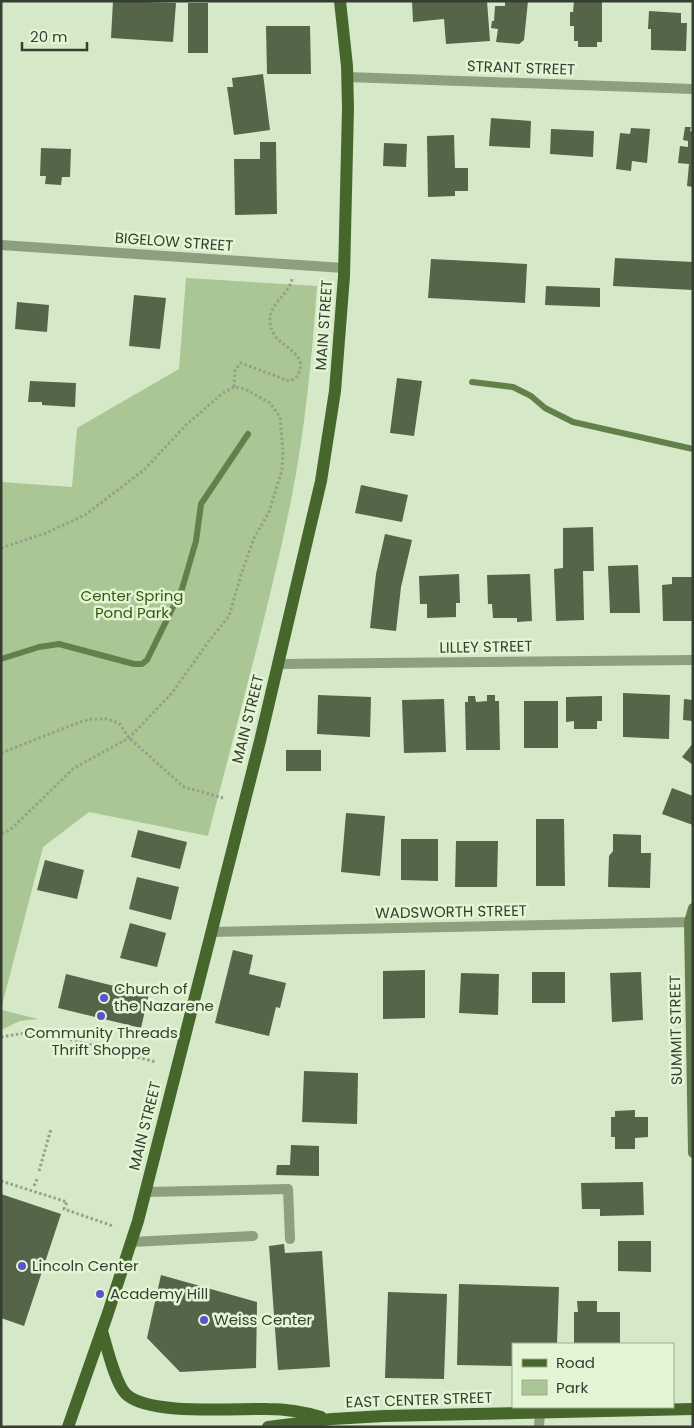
<svg xmlns="http://www.w3.org/2000/svg" width="694" height="1428" font-family="Poppins,sans-serif">
<style>
.green{fill:#a9c694}
.lines{fill:none;stroke-linecap:round;stroke-linejoin:round}
.stream{stroke:#62804a;stroke-width:6}
.building{fill:#546549}
.path{stroke:#93a189;stroke-width:3;stroke-dasharray:2.5 2.5;stroke-linecap:butt}
.lane{stroke:#8c9f7f;stroke-width:10}
.street{stroke:#8c9f7f;stroke-width:10}
.secondary{stroke:#647e50;stroke-width:10}
.primary{stroke:#47662c;stroke-width:12}
.poi-dot{fill:#5d52ca;stroke:#e2f6d5;stroke-width:2}
.labels{text-anchor:middle;stroke-width:5;stroke-linejoin:round;paint-order:stroke}
.street-label{font-size:15px;fill:#373e31;stroke:#e2f6d5}
.park-label{font-size:15px;fill:#365b0c;stroke:#e2f6d5}
.poi-label{font-size:15px;fill:#373e31;stroke:#e2f6d5;text-anchor:start}
</style>
<rect width="100%" height="100%" fill="#d5e9c8"/>
<g class="green">
<path d="M186,278L317,286C312,358 305,430 291,501C268,613 236,725 208,836L89,812L43,847L1,1009V482L72,487L77,428L179,369Z"/>
<path d="M1,1009L2,1010L38,1019L20,1021L1,1030Z"/>
</g>
<g class="lines">
<g class="stream">
<path d="M472,382L513,387L531,396L545,408L573,422L693,449"/>
<path d="M1,659L39,647L59,644L134,664H142L147,660L182,589L196,541L201,504L248,434"/>
</g>
</g>
<g class="building">
<path d="M113,1L176,3L173,42L111,38Z"/>
<path d="M412,1H487L490,41L446,44L444,19L413,22Z"/>
<path d="M505,1H528L524,40L519,44L496,42L498,29L491,28L492,21H494L495,6H505Z"/>
<path d="M574,1H602V42H597V47H578V41H574V26H570V12H573Z"/>
<rect x="188" y="3" width="20" height="50"/>
<path d="M649,11L681,13V23H687L686,51L651,50V29H648Z"/>
<path d="M266,26H310L311,74H267Z"/>
<path d="M263,74L270,130L234,135L227,87H233L232,78Z"/>
<path d="M491,118L531,121L530,148L489,146Z"/>
<path d="M685,127H691L690,131L693,132V187L687,186L689,164L678,163L680,146L688,147V141L683,140Z"/>
<path d="M631,128L650,129L647,163L632,161L631,171L616,169L620,133L630,134Z"/>
<path d="M551,129L594,131L593,157L550,154Z"/>
<path d="M454,135L455,168H468V191H455V196L428,197L427,136Z"/>
<path d="M260,142H276L277,214L235,215L234,159H260Z"/>
<path d="M384,143L407,144L406,167L383,166Z"/>
<path d="M41,148L71,149L70,177H62L61,185L45,184L46,176H40Z"/>
<path d="M615,258L693,262V290L613,286Z"/>
<path d="M431,259L527,264L525,303L428,298Z"/>
<path d="M546,286L600,288V307L545,305Z"/>
<path d="M134,295L166,298L160,349L129,346Z"/>
<path d="M17,302L49,305L47,332L15,329Z"/>
<path d="M397,378L422,381L414,436L390,433Z"/>
<path d="M30,381L76,383L75,407L42,405V402H28Z"/>
<path d="M361,485L408,495L402,522L355,513Z"/>
<path d="M593,527L594,571H583L584,620L556,621L554,569L563,568V528Z"/>
<path d="M385,534L412,540L401,587L396,631L370,628L376,574Z"/>
<path d="M638,565L640,613H610L608,566Z"/>
<path d="M459,574L460,603H456V617L427,618V604H420L419,576Z"/>
<path d="M530,574L532,621L517,622V618H493L492,604H488L487,575Z"/>
<path d="M672,577H692V621H663L662,585L672,584Z"/>
<path d="M623,693L670,695L669,739L623,737Z"/>
<path d="M318,695L371,697L370,737L317,734Z"/>
<path d="M487,695H495V701H499L500,750H466L465,702H468V696H475L476,702L487,701Z"/>
<path d="M602,696V721H597V729H574V721L566,722V697Z"/>
<path d="M444,699L446,752L404,753L402,700Z"/>
<path d="M684,699L693,700V721L683,720Z"/>
<rect x="524" y="701" width="34" height="47"/>
<path d="M693,743V765L682,757Z"/>
<rect x="286" y="750" width="35" height="21"/>
<path d="M672,788L693,796V825L662,814Z"/>
<path d="M346,813L385,816L380,876L341,872Z"/>
<path d="M536,819H564L565,886H536Z"/>
<path d="M138,830L187,842L180,869L131,857Z"/>
<path d="M613,834L641,835V853H651L650,888L608,887L609,856L613,851Z"/>
<path d="M401,839H438V881L401,880Z"/>
<path d="M456,841H498L497,887H455Z"/>
<path d="M45,860L84,870L77,899L37,890Z"/>
<path d="M137,877L179,887L171,920L129,909Z"/>
<path d="M130,923L166,933L157,967L120,958Z"/>
<path d="M233,950L253,955L249,974L286,983L280,1008L276,1007L269,1036L215,1023Z"/>
<path d="M425,970V1018L383,1019V971Z"/>
<rect x="532" y="972" width="33" height="31"/>
<path d="M641,972L643,1020L612,1022L610,973Z"/>
<path d="M461,973L499,974L498,1015L459,1013Z"/>
<path d="M66,974L118,987L119,982L150,989L141,1028L58,1008Z"/>
<path d="M304,1071L358,1073L357,1124L302,1122Z"/>
<path d="M635,1110V1117H648V1137L635,1138V1149H615V1137H611V1117H615V1111Z"/>
<path d="M291,1145L319,1146V1176L276,1175L277,1165H290Z"/>
<path d="M643,1182L644,1215L600,1216V1209H582L581,1183Z"/>
<path d="M1,1194L61,1214L24,1326L1,1318Z"/>
<path d="M618,1241H651V1272L618,1271Z"/>
<path d="M284,1244L285,1253L322,1251L330,1367L278,1370L269,1246Z"/>
<path d="M161,1275L257,1302L256,1368L180,1372L147,1338Z"/>
<path d="M459,1284L559,1287L557,1344H513V1366L457,1365Z"/>
<path d="M388,1292L447,1294L444,1379L385,1378Z"/>
<path d="M577,1301H597V1312H620V1344H574V1312H578Z"/>
</g>
<g class="lines">
<g class="path">
<path d="M234,387L235,370L241,363L289,381C295,379 298,376 300,370C304,355 287,349 279,340C275,337 272,331 271,327C265,305 288,297 292,279"/>
<path d="M1,548L46,533L85,515L144,470L186,425L223,393L234,387L245,389L270,403L280,417L283,452L282,470L269,512L254,538L241,575L229,616L209,641L172,693L129,738L74,768L11,829L1,834"/>
<path d="M1,753L80,722L92,719H107L119,723L129,738L184,787L223,798"/>
<path d="M1,1037L25,1033H45L156,1062"/>
<path d="M39,1171L51,1129"/>
<path d="M1,1181L67,1202L64,1209L113,1226"/>
<path d="M34,1186L38,1177"/>
</g>
<g class="lane">
<path d="M145,1192L288,1189L290,1239"/>
<path d="M131,1242L253,1236"/>
</g>
<g class="street">
<path d="M347,77L693,89"/>
<path d="M1,245L344,268"/>
<path d="M279,664L693,660"/>
<path d="M211,932L693,922"/>
<path d="M539,1427L540,1412"/>
</g>
<path class="secondary" d="M693,908L689,922L693,1153"/>
<g class="primary">
<path d="M102,1331C107,1347 115,1383 126,1394C148,1416 237,1408 268,1409C286,1409 304,1412 321,1417"/>
<path d="M68,1427L108,1313L138,1221L260,741L321,481L335,391L344,276L348,108L347,66L340,1"/>
<path d="M268,1427L332,1419L384,1416L693,1409"/>
</g>
</g>
<g class="poi-dot">
<circle cx="104" cy="998" r="5"/>
<circle cx="101" cy="1016" r="5"/>
<circle cx="22" cy="1266" r="5"/>
<circle cx="100" cy="1294" r="5"/>
<circle cx="204" cy="1320" r="5"/>
</g>
<g class="labels">
<g class="street-label">
<text transform="translate(521 68) rotate(2)" y="5">STRANT STREET</text>
<text transform="translate(174 242) rotate(4)" y="5">BIGELOW STREET</text>
<text transform="translate(324 325) rotate(-86)" y="5">MAIN STREET</text>
<text transform="translate(486 647) rotate(-1)" y="5">LILLEY STREET</text>
<text transform="translate(248 719) rotate(-76)" y="5">MAIN STREET</text>
<text transform="translate(451 912) rotate(-1)" y="5">WADSWORTH STREET</text>
<text transform="translate(676 1030) rotate(-91)" y="5">SUMMIT STREET</text>
<text transform="translate(145 1126) rotate(-76)" y="5">MAIN STREET</text>
<text transform="translate(419 1400) rotate(-2)" y="5">EAST CENTER STREET</text>
</g>
<g class="park-label">
<text x="132" y="601">Center Spring<tspan x="132" dy="17">Pond Park</tspan></text>
</g>
<g class="poi-label">
<text x="114" y="994">Church of<tspan x="114" dy="17">the Nazarene</tspan></text>
<text x="101" y="1038" text-anchor="middle">Community Threads<tspan x="101" dy="17">Thrift Shoppe</tspan></text>
<text x="32" y="1271">Lincoln Center</text>
<text x="110" y="1299">Academy Hill</text>
<text x="214" y="1325">Weiss Center</text>
</g>
</g>
<rect width="694" height="1428" fill="none" stroke="#373e31" stroke-width="5"/>
<rect x="512" y="1343" width="162" height="65" fill="#e2f6d5" stroke="#9eac93"/>
<rect x="522" y="1359" width="25" height="8" fill="#47662c" stroke="#9eac93"/>
<text x="556" y="1368" font-size="15" fill="#373e31">Road</text>
<rect x="522" y="1380" width="25" height="15" fill="#a9c694" stroke="#9eac93"/>
<text x="556" y="1393" font-size="15" fill="#373e31">Park</text>
<path d="M22 42v8h65v-8" fill="none" stroke="#373e31" stroke-width="2.5"/>
<text x="30" y="42" font-size="15" fill="#373e31" stroke="#e2f6d5" stroke-width="4" paint-order="stroke">20 m</text>
</svg>
